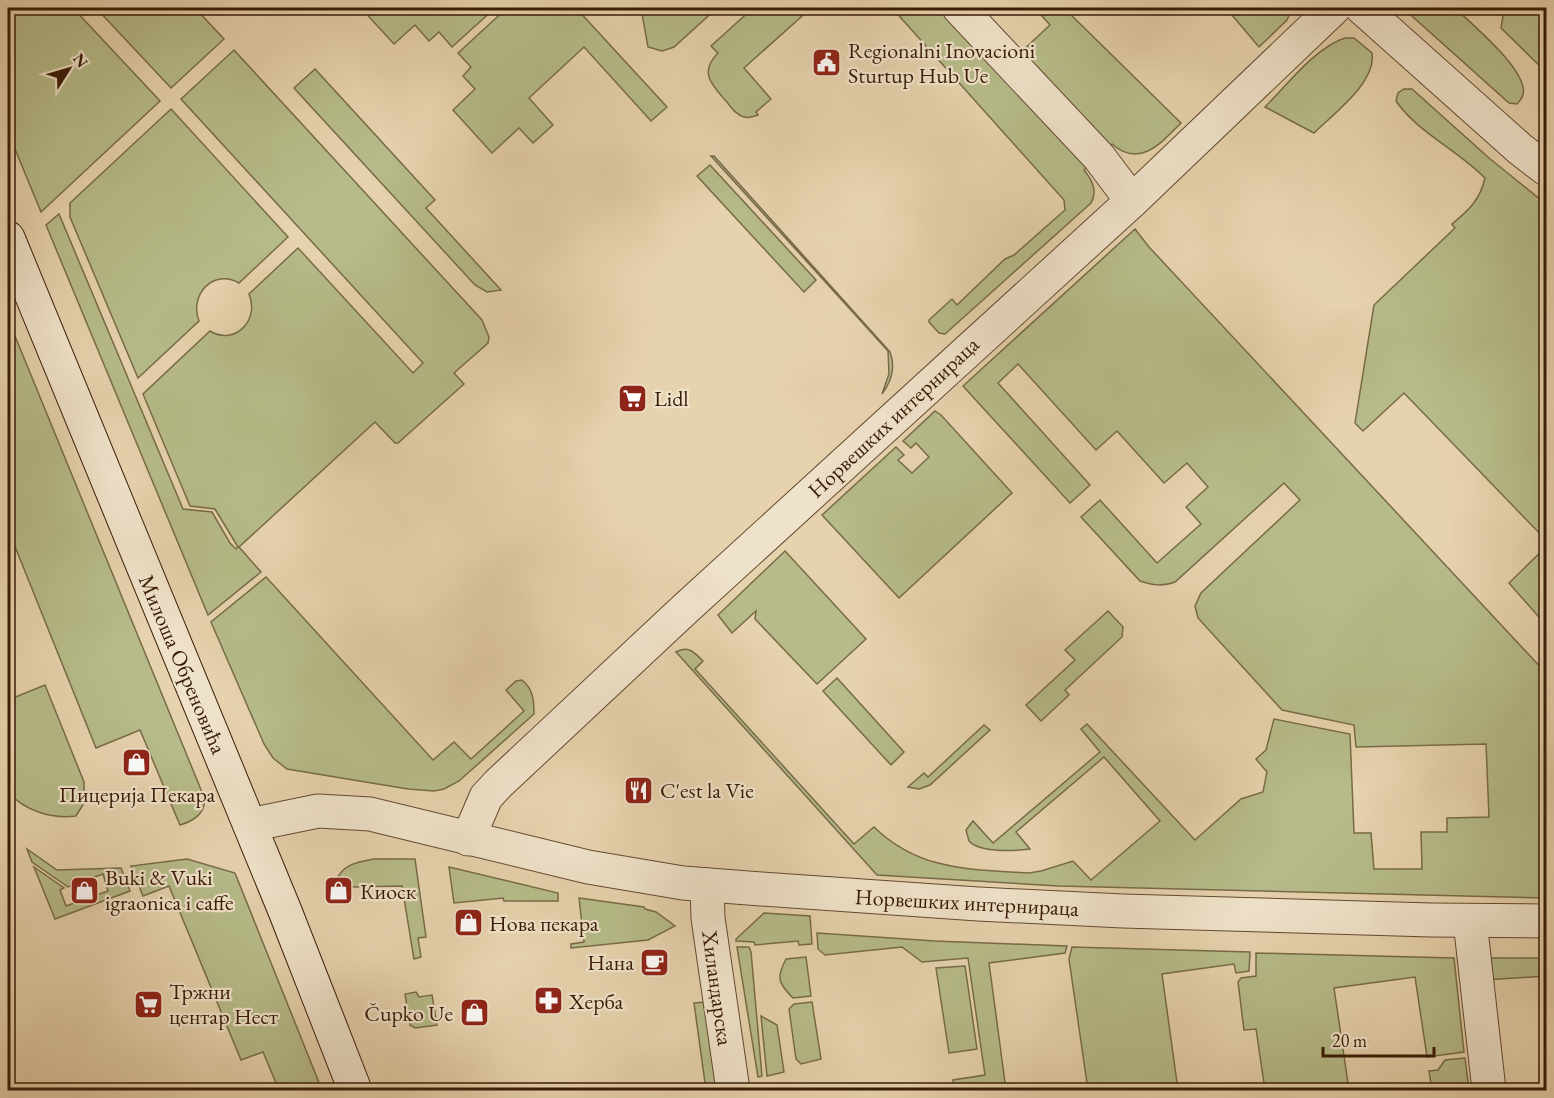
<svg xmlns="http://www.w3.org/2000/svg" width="1554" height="1098" font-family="'EB Garamond',serif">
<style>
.green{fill:#b6bb89;stroke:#786b48;stroke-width:1.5}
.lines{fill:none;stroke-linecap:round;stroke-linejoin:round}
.street-casing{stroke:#644930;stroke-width:35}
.secondary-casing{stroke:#391b06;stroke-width:35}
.street{stroke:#efe2ca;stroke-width:33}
.secondary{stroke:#efe2ca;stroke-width:33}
.labels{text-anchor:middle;stroke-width:4.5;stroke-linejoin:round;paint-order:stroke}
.poi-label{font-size:22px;fill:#391b06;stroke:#efe2ca;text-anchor:start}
.street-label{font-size:22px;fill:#391b06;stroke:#efe2ca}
</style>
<rect width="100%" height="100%" fill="#e6d2ad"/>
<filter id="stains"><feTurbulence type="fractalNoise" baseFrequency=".00333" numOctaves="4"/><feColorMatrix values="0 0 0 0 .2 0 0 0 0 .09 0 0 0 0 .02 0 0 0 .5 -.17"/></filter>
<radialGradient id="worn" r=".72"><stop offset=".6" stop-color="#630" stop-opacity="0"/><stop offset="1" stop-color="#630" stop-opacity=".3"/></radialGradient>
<g class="green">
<path d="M8,8H73L160,101L41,212L8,132Z"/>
<path d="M96,8H195L224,39L171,88Z"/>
<path d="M361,8H495L452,47L439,32L429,41L415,25L394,44Z"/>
<path d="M507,8H576L667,107L651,121L584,47L529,98L553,125L533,143L519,128L492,153L453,110L475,89L463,76L471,67L458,53Z"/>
<path d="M641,8H717L674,47L662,51L648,47Z"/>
<path d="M753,8H811L744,68L771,99L756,112L758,115C753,117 748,118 744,117C736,115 731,107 726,101C711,84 699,72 718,53L711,46Z"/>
<path d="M892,8H942L1089,165L1084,170C1092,180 1098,191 1091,203L945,334L939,333L929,322V320L952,299L957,305L1005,259L1014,255L1065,210L1064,200Z"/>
<path d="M1035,8H1064L1181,123C1162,142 1140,169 1112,144L1108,148L1020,53L1050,25Z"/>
<path d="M1226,8H1292L1287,20L1259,47Z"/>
<path d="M1403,8H1455C1473,25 1518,63 1523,87C1525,94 1522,99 1517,104L1509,103Z"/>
<path d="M1507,8H1546V68H1542L1501,28L1504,10Z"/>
<path d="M1345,38H1354L1372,53C1377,82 1333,114 1314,133L1265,107C1287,85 1316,47 1345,38Z"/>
<path d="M234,50L482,320L489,337L488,343L454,373L464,384L398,443H395L375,422L239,547L261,572L208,615L46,225L59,214L183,509L212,512L230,543L236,549L238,547L215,509L190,506L143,394L210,331C235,346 260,320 249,294L298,248L413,373L423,363L181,99Z"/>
<path d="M315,69L435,200L426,208L501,290L487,292L475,285L294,88Z"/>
<path d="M1404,89H1412L1489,158L1546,204V540L1404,393L1363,431L1355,423L1374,305L1455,228L1452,224C1469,210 1480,200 1485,178C1458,150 1418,133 1396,101L1398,93Z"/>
<path d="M171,109L288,237L239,283C213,268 189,295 199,321L138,378L70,217V203Z"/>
<path d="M711,156H714L890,352C896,368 892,381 882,394L889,374L888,351Z"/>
<path d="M710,165L816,280L804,292L697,176Z"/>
<path d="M1135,229L1149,247L1546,673V898L1058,886L877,875L676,652C688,645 694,652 703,661L695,669L854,844L874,827C919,871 969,869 1029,873L1041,871L1073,861L1091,880L1160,821L1104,757L1016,832L1030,849C1014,851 980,853 969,841L966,830L973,821L993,843L1100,752L1081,729L1087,724L1195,840L1241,799L1263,792L1267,772L1256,759L1266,750L1274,719L1350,734L1354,833H1371L1374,869H1422L1421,832H1447V818L1489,817L1486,744L1356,747L1354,725L1282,710L1198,618L1195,606L1201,593L1300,500L1284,483L1175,582C1163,587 1152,585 1140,581L1081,517L1100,500L1157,563L1201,524L1186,507L1208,487L1187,463L1164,483L1117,431L1096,450L1018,364L998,383L1090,485L1070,503L963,386Z"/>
<path d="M8,319L204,797C207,812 194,821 180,825L140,730L96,748L8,529Z"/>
<path d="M935,411L941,415L1012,493L899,598L822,515L896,447L904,455L898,460L912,473L929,457L916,443L911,448L903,441Z"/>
<path d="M1546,547V625L1509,583Z"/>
<path d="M785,551L866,639L817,684L755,619L756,611L732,633L718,615Z"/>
<path d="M266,577L433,760L454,742L471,759L524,711L506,690L516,681L522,680C533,689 534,700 534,714L459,781L444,789L434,791L408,789L287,769L273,758L264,744L211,622Z"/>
<path d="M1108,611L1123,627L1122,637L1065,690L1069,695L1041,721L1026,705L1075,660L1065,650Z"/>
<path d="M837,678L904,752L891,765L823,691Z"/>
<path d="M45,685L84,782V803L76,816C51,819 25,811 8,792V700Z"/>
<path d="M984,725L990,730L930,785L919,789L908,787L924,773L928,777Z"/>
<path d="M27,849L57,870L121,868L130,891L55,919L34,867L64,888L60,890L66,906L108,891L103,874L68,887L32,862Z"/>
<path d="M187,859L235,873L322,1090H279L263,1052L241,1060L169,886L143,896L131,866Z"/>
<path d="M374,859H415L426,937L418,938L421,957L414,959L402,886L351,887L347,883L335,882C343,864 357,862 374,859Z"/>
<path d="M449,867L558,893V901H504L503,898L454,903Z"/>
<path d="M579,898L644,907L645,909L656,912L675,926L648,940L571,948V944L584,942Z"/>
<path d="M764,913L810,916L812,944L799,945L798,941L755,945L754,942L736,941V939Z"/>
<path d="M817,933L935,941L1067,946L1065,953L989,963L1006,1090H954L953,1080L985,1075L968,958L922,962L902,947L825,955L818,949Z"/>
<path d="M737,947H749L751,952L762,1076L758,1077Z"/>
<path d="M1072,947L1250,952L1249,971L1236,973L1234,964L1162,974L1178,1090H1088L1069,959Z"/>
<path d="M1256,953L1454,958L1464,1052L1427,1057L1415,977L1334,988L1349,1090H1265L1256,1029L1244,1030L1238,982L1241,978L1256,976Z"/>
<path d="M806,957L811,996L793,998C778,983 776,978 786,959Z"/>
<path d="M1484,958H1546V976L1486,980Z"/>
<path d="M965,966L977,1049L949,1053L936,968Z"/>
<path d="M416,992L419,997L432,995L437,1025L415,1028L410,1025L405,994Z"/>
<path d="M705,1002L718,1090H706L694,1003Z"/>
<path d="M812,1002L821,1059L801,1064L796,1059L789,1009L794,1004Z"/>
<path d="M761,1016L777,1025L784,1072L767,1076Z"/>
<path d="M1465,1058L1469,1090H1432L1429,1071L1438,1070L1445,1060Z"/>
</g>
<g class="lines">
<defs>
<g id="street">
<path d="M959,8L1099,157L1132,201"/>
<path d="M1362,8L1520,149L1546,169"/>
<path d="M250,825L318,811L370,814L588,867L683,883L761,889L978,904L1123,911L1431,920L1546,921"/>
<path d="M468,839L486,797L498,784L685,609L1132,201L1334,8"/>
<path d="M707,885L708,918L733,1090"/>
<path d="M1470,921L1489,1090"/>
</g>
<path id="secondary" d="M8,238L285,911L355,1090"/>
</defs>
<use href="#street" class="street-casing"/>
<use href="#secondary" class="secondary-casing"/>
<use href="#street" class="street"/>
<use href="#secondary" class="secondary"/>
</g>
<defs>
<symbol id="civic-square" viewBox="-11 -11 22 22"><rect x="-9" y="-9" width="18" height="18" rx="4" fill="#8f2418" stroke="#efe2ca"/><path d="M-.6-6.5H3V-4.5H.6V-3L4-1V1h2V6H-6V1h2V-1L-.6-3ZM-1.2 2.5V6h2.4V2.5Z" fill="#fff"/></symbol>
<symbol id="supermarket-square" viewBox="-11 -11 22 22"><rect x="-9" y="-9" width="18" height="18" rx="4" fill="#8f2418" stroke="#efe2ca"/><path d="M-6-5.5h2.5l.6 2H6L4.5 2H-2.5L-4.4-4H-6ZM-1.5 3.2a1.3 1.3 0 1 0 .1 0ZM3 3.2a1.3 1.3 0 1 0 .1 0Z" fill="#fff"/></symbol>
<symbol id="shop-square" viewBox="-11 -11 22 22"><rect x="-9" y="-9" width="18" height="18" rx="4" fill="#8f2418" stroke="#efe2ca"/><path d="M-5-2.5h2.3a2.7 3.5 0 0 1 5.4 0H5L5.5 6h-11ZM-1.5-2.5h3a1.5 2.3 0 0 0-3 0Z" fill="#fff"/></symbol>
<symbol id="restaurant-square" viewBox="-11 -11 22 22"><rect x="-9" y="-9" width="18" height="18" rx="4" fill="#8f2418" stroke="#efe2ca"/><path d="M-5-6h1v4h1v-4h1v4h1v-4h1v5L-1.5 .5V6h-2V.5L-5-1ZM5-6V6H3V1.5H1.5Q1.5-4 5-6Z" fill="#fff"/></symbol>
<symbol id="cafe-square" viewBox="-11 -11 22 22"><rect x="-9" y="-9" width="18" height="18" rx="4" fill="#8f2418" stroke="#efe2ca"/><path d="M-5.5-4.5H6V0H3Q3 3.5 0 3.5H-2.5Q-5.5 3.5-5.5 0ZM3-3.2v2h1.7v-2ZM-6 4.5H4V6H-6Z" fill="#fff"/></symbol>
<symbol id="pharmacy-square" viewBox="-11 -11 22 22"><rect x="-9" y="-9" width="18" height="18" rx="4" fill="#8f2418" stroke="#efe2ca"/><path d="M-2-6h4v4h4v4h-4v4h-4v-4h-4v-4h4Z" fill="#fff"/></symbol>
</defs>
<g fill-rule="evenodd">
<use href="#civic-square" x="810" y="46" width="33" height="33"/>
<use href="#supermarket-square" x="616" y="382" width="33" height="33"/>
<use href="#shop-square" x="120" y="746" width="33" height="33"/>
<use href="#restaurant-square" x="622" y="774" width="33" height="33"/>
<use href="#shop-square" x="68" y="874" width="33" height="33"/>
<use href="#shop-square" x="322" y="874" width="33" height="33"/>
<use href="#shop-square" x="452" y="906" width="33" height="33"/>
<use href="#cafe-square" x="638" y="946" width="33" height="33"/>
<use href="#pharmacy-square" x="532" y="984" width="33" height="33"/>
<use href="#supermarket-square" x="132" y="988" width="33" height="33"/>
<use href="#shop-square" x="458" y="996" width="33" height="33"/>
</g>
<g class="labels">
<g class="poi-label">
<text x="848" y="58">Regionalni Inovacioni<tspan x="848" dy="25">Sturtup Hub Ue</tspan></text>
<text x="654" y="406">Lidl</text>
<text x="660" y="798">C'est la Vie</text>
<text x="137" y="802" text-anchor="middle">Пицерија Пекара</text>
<text x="105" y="885">Buki &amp; Vuki<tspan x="105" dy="25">igraonica i caffe</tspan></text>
<text x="360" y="899">Киоск</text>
<text x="489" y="931">Нова пекара</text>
<text x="634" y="970" text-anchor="end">Нана</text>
<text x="169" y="999">Тржни<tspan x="169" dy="25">центар Нест</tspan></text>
<text x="569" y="1009">Херба</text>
<text x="453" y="1021" text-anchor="end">Čupko Ue</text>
</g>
<g class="street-label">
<text transform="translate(893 417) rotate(-43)" y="8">Норвешких интернираца</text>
<text transform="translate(183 664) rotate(67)" y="8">Милоша Обреновића</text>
<text transform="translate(967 902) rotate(3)" y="8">Норвешких интернираца</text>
<text transform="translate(718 988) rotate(82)" y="8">Хиландарска</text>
</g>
</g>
<rect width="1554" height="1098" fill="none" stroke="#e6d2ad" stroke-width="30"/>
<rect x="9" y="9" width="1536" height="1080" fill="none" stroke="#391b06" stroke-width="3"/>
<rect x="15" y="15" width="1524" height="1068" fill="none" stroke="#391b06" stroke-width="1.5"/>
<g transform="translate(69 69) rotate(53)" stroke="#efe2ca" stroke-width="4.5" paint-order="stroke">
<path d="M0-4.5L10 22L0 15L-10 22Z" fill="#391b06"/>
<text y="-9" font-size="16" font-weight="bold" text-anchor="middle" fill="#391b06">N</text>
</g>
<path d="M1323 1047v9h111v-9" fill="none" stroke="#391b06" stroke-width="3"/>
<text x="1332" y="1047" font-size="18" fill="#391b06" stroke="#efe2ca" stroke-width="4.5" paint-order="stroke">20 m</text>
<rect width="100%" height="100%" filter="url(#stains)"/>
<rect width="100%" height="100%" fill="url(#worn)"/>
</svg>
